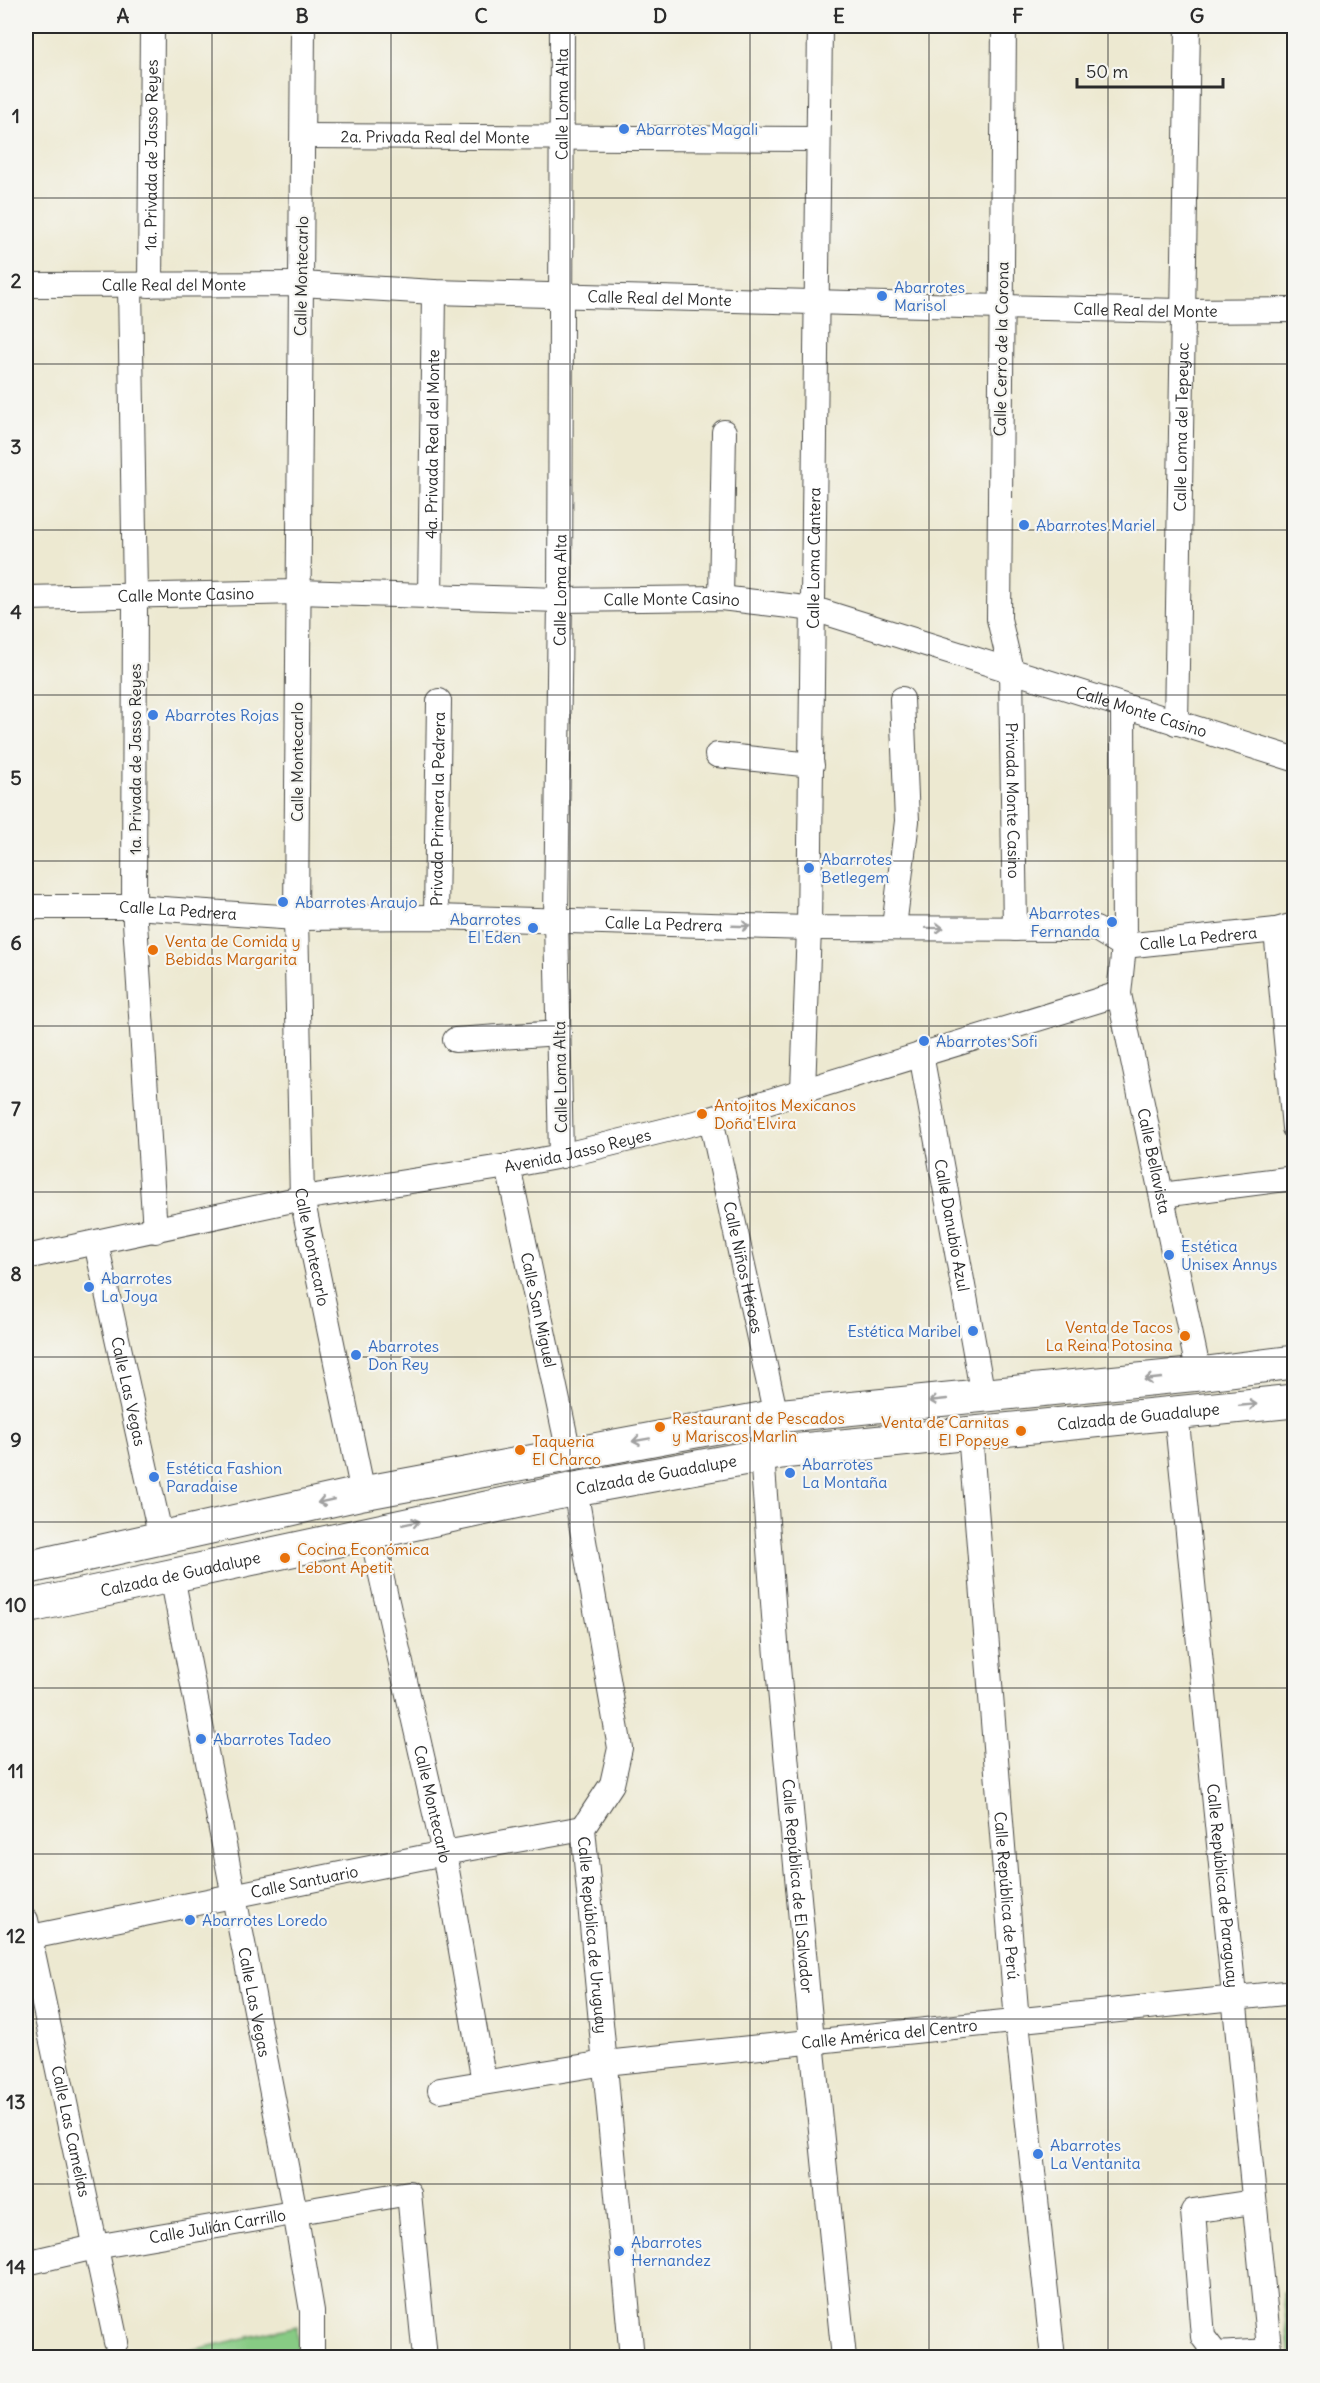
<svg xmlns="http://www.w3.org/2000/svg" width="1320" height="2383" viewBox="0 0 1320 2383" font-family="Delius,sans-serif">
  <rect width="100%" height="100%" fill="#f6f6f2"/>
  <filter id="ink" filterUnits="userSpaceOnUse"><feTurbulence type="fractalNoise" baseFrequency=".0167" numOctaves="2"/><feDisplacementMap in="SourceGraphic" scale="12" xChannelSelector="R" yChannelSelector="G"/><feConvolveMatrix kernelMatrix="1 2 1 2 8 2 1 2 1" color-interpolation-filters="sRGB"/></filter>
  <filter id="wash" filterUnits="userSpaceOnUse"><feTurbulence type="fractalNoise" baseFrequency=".008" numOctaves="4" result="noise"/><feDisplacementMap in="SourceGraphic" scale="24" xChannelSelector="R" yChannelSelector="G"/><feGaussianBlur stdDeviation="1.35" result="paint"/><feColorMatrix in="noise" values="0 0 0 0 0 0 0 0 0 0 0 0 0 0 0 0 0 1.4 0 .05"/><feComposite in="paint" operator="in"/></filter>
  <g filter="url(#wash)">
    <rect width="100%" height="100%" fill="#ede9d1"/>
    <path fill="#87cb84" stroke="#597b58" stroke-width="1.5" d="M 1294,2291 L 1294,2357 L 1290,2357 L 1283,2292 Z
      M 297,2326 L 298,2357 L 162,2357 Z"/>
  </g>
  <g filter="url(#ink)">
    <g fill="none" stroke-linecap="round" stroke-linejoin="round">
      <defs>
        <g id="minor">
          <path id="s1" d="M 303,26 L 296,918 L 302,1198 L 363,1493"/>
          <path id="s2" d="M 1004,26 L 999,619 L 1011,670 L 1015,929"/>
          <path id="s3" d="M 303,136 L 818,139"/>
          <path id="s4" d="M 26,285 L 301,284 L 434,292 L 1002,307 L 1182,311 L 1294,310"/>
          <path id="s5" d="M 150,285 L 152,26"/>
          <path d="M 130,286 L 135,595 L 134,907 L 155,1231"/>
          <path id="s6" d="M 430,597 L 434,292"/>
          <path id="s7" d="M 26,598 L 298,592 L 560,600 L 721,598 L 814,609 L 1294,759"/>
          <path d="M 721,598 L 724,432"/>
          <path id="s8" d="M 1123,706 L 1124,946 L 1119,994 L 1199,1374"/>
          <path id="s9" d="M 1176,723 L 1188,26"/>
          <path d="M 717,755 L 812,765"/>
          <path id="s10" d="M 26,907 L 134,907 L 296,918 L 436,917 L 809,928 L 1096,929 L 1124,946 L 1276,930 L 1294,925"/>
          <path id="s11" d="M 436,917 L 439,701"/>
          <path d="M 894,927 L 907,821 L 902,699"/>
          <path d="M 1276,930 L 1294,1128"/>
          <path d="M 455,1040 L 559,1033"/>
          <path id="s12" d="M 921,1054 L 983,1396"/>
          <path id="s13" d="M 803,1090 L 809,928 L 820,26"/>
          <path id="s14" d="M 711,1119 L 776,1416 L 762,1455 L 777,1656 L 812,2041 L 844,2358"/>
          <path id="s15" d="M 561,1156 L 556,920 L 560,600 L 562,26"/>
          <path id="s16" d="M 508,1166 L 569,1453"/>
          <path d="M 1162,1195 L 1294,1178"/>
          <path id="s17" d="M 96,1243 L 161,1538"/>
          <path id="s18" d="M 26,1257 L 302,1198 L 508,1166 L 561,1156 L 711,1119 L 1119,994"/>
          <path id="s19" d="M 1176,1412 L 1270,2358"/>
          <path id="s20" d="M 970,1433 L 1017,2022 L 1053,2358"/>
          <path id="s21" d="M 575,1489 L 620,1748 L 612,1784 L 583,1828 L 632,2358"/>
          <path id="s22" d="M 371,1531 L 444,1853 L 484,2082"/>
          <path id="s23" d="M 172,1576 L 295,2212 L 312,2311 L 312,2358"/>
          <path id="s24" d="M 26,1920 L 116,2342"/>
          <path id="s25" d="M 26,1938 L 444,1853 L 583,1828"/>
          <path id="s26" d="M 440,2090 L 605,2063 L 1294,1992"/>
          <path d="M 1253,2202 L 1193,2211 L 1203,2337 L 1216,2354 L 1270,2351"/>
          <path id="s27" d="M 26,2263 L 95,2247 L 409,2193 L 425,2358"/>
        </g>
        <g id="primary">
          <path d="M 26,1568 L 363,1493 L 776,1416 L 1199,1374 L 1294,1362"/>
          <path id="s28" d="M 26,1607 L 575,1489 L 781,1452 L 1294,1401"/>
        </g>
      </defs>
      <use href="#minor" stroke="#484844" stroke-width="26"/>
      <use href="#primary" stroke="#484844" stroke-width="35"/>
      <use href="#minor" stroke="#fff" stroke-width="24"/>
      <use href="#primary" stroke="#fff" stroke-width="33"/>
    </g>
    <defs><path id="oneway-shaft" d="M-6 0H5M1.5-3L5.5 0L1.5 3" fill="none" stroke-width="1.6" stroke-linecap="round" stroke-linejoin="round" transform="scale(1.5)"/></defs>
    <g stroke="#a0a0a0">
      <use href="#oneway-shaft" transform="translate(741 926) rotate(2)"/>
      <use href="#oneway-shaft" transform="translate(935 928) rotate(1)"/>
      <use href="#oneway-shaft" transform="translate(1153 1379) rotate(174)"/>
      <use href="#oneway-shaft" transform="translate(938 1400) rotate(174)"/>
      <use href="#oneway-shaft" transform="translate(1248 1405) rotate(-5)"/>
      <use href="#oneway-shaft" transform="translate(641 1440) rotate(170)"/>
      <use href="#oneway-shaft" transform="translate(326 1501) rotate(167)"/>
      <use href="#oneway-shaft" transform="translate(411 1523) rotate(-12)"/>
    </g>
  </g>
  <path fill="none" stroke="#2b2b2b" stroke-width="1.5" stroke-opacity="0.55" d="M 212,26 L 212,2358M 391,26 L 391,2358M 570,26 L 570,2358M 750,26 L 750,2358M 929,26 L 929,2358M 1108,26 L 1108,2358M 26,198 L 1294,198M 26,364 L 1294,364M 26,530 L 1294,530M 26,695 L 1294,695M 26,861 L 1294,861M 26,1026 L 1294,1026M 26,1192 L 1294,1192M 26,1357 L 1294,1357M 26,1522 L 1294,1522M 26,1688 L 1294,1688M 26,1854 L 1294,1854M 26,2019 L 1294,2019M 26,2184 L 1294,2184"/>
  <g fill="#3f7fe0" stroke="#f6f6f2" stroke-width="2">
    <circle cx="624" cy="129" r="6"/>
    <circle cx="882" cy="296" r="6"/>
    <circle cx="1024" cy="525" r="6"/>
    <circle cx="153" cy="715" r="6"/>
    <circle cx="809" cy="868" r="6"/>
    <circle cx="283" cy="902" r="6"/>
    <circle cx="1112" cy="922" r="6"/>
    <circle cx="533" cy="928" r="6"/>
    <circle cx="924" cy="1041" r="6"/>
    <circle cx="1169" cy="1255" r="6"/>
    <circle cx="89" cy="1287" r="6"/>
    <circle cx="973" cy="1331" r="6"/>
    <circle cx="356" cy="1355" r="6"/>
    <circle cx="790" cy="1473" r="6"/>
    <circle cx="154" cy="1477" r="6"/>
    <circle cx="201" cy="1739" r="6"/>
    <circle cx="190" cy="1920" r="6"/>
    <circle cx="1038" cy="2154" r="6"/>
    <circle cx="619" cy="2251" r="6"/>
  </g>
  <g fill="#e8710a" stroke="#f6f6f2" stroke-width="2">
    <circle cx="153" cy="950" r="6"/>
    <circle cx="702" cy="1114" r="6"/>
    <circle cx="1185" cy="1336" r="6"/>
    <circle cx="660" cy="1427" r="6"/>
    <circle cx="1021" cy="1431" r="6"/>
    <circle cx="520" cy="1450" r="6"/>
    <circle cx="285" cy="1558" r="6"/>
  </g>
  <g text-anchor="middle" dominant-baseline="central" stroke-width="4.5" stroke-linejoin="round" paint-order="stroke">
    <g font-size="16" fill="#2b2b2b" stroke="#f6f6f2">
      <text stroke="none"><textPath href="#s15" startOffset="1052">Calle Loma Alta</textPath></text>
      <text stroke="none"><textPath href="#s3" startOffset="132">2a. Privada Real del Monte</textPath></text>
      <text stroke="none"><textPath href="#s5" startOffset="130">1a. Privada de Jasso Reyes</textPath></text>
      <text transform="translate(301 276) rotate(-89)">Calle Montecarlo</text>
      <text stroke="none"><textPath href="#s4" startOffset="148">Calle Real del Monte</textPath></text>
      <text stroke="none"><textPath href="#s4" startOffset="634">Calle Real del Monte</textPath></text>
      <text stroke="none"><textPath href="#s4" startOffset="1120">Calle Real del Monte</textPath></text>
      <text transform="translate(1001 349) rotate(-89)">Calle Cerro de la Corona</text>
      <text stroke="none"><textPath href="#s9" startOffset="296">Calle Loma del Tepeyac</textPath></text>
      <text stroke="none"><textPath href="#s6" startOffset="153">4a. Privada Real del Monte</textPath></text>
      <text stroke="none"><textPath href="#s13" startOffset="532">Calle Loma Cantera</textPath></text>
      <text stroke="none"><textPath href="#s15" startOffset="566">Calle Loma Alta</textPath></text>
      <text stroke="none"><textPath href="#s7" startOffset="160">Calle Monte Casino</textPath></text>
      <text stroke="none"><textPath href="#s7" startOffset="646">Calle Monte Casino</textPath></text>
      <text stroke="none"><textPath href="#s7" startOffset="1132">Calle Monte Casino</textPath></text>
      <text transform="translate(135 759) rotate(-90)">1a. Privada de Jasso Reyes</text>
      <text transform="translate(297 762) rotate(-90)">Calle Montecarlo</text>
      <text stroke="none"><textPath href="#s2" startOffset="776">Privada Monte Casino</textPath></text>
      <text stroke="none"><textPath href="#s11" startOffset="108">Privada Primera la Pedrera</textPath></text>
      <text stroke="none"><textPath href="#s10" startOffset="152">Calle La Pedrera</textPath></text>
      <text stroke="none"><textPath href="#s10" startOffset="638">Calle La Pedrera</textPath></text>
      <text stroke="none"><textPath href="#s10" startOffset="1178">Calle La Pedrera</textPath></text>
      <text transform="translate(560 1077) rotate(-91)">Calle Loma Alta</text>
      <text stroke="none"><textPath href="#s18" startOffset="562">Avenida Jasso Reyes</textPath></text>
      <text stroke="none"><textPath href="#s8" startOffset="459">Calle Bellavista</textPath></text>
      <text stroke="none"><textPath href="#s12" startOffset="174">Calle Danubio Azul</textPath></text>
      <text stroke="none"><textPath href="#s1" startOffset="1222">Calle Montecarlo</textPath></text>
      <text stroke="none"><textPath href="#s14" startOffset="152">Calle Niños Héroes</textPath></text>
      <text stroke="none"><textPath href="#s16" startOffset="147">Calle San Miguel</textPath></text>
      <text stroke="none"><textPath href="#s17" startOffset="152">Calle Las Vegas</textPath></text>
      <text stroke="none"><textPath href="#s28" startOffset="1130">Calzada de Guadalupe</textPath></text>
      <text stroke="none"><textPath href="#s28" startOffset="644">Calzada de Guadalupe</textPath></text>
      <text stroke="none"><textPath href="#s28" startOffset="158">Calzada de Guadalupe</textPath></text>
      <text stroke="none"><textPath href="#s22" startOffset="280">Calle Montecarlo</textPath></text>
      <text stroke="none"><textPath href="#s25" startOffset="284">Calle Santuario</textPath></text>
      <text stroke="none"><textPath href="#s19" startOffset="476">Calle República de Paraguay</textPath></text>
      <text stroke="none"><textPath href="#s14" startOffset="778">Calle República de El Salvador</textPath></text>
      <text stroke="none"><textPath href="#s20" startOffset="464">Calle República de Perú</textPath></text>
      <text stroke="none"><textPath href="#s21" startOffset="460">Calle República de Uruguay</textPath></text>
      <text stroke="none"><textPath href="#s23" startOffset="434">Calle Las Vegas</textPath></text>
      <text stroke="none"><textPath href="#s26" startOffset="453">Calle América del Centro</textPath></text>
      <text stroke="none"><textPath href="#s24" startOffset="216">Calle Las Camelias</textPath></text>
      <text stroke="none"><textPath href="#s27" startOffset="195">Calle Julián Carrillo</textPath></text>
    </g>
    <g font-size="16" fill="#366cbe" stroke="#f6f6f2" text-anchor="start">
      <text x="636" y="129">Abarrotes Magali</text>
      <text x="894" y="287">Abarrotes<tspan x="894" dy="18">Marisol</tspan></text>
      <text x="1036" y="525">Abarrotes Mariel</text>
      <text x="165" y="715">Abarrotes Rojas</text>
      <text x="821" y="859">Abarrotes<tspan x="821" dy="18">Betlegem</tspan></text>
      <text x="295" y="902">Abarrotes Araujo</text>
      <text x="1100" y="913" text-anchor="end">Abarrotes<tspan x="1100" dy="18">Fernanda</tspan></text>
      <text x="521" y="919" text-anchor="end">Abarrotes<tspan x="521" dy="18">El Eden</tspan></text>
      <text x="936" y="1041">Abarrotes Sofi</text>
      <text x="1181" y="1246">Estética<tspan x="1181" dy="18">Unisex Annys</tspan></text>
      <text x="101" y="1278">Abarrotes<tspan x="101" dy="18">La Joya</tspan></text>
      <text x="961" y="1331" text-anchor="end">Estética Maribel</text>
      <text x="368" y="1346">Abarrotes<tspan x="368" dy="18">Don Rey</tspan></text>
      <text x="802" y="1464">Abarrotes<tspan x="802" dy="18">La Montaña</tspan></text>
      <text x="166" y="1468">Estética Fashion<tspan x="166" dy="18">Paradaise</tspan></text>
      <text x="213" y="1739">Abarrotes Tadeo</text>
      <text x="202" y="1920">Abarrotes Loredo</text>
      <text x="1050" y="2145">Abarrotes<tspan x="1050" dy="18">La Ventanita</tspan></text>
      <text x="631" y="2242">Abarrotes<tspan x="631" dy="18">Hernandez</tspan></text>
    </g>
    <g font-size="16" fill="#c56008" stroke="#f6f6f2" text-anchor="start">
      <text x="165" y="941">Venta de Comida y<tspan x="165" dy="18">Bebidas Margarita</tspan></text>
      <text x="714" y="1105">Antojitos Mexicanos<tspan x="714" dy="18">Doña Elvira</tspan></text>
      <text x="1173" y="1327" text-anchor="end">Venta de Tacos<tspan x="1173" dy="18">La Reina Potosina</tspan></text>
      <text x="672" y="1418">Restaurant de Pescados<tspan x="672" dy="18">y Mariscos Marlin</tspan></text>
      <text x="1009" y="1422" text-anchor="end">Venta de Carnitas<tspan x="1009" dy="18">El Popeye</tspan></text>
      <text x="532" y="1441">Taqueria<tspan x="532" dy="18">El Charco</tspan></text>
      <text x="297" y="1549">Cocina Económica<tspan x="297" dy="18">Lebont Apetit</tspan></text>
    </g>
  </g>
  <rect width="1320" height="2383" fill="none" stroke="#f6f6f2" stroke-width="66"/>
  <path d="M1077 78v9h146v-9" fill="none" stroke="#2b2b2b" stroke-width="3"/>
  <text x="1086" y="78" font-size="18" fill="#2b2b2b" stroke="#f6f6f2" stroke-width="4.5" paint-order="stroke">50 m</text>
  <rect x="33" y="33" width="1254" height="2317" fill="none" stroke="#2b2b2b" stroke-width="2"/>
  <g font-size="20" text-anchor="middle" font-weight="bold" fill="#2b2b2b">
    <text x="123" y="23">A</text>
    <text x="302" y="23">B</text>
    <text x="481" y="23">C</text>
    <text x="660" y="23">D</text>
    <text x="839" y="23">E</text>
    <text x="1018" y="23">F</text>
    <text x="1197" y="23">G</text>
    <text x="16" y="123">1</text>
    <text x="16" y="288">2</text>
    <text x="16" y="454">3</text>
    <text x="16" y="619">4</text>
    <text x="16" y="785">5</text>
    <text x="16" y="950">6</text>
    <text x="16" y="1116">7</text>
    <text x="16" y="1281">8</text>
    <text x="16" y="1447">9</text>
    <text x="16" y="1612">10</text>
    <text x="16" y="1778">11</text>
    <text x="16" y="1943">12</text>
    <text x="16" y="2109">13</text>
    <text x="16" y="2274">14</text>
  </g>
</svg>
